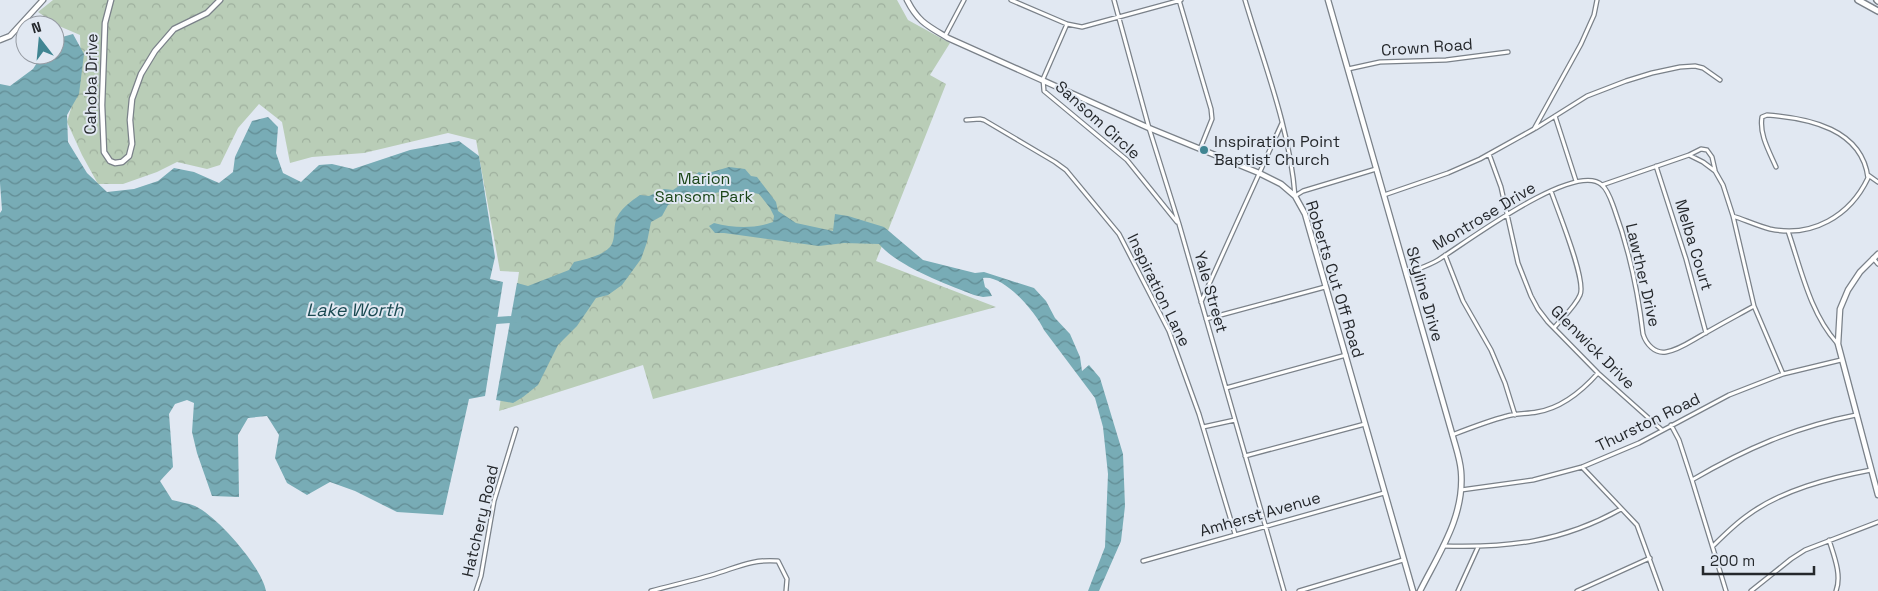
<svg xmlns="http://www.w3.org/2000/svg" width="1878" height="591" viewBox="0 0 1878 591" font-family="'Space Grotesk',sans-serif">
  <defs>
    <pattern id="park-crowns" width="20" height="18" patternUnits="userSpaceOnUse" patternTransform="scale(1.25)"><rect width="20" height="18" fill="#b9cdb7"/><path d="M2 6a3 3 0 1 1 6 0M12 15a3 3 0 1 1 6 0" fill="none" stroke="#9fb09e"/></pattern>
    <pattern id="water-waves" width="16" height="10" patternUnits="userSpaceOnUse" patternTransform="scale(1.25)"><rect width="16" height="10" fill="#78acb6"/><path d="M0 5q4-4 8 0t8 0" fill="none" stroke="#628c94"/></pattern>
  </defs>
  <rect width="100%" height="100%" fill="#e1e8f2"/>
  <path fill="url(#park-crowns)" d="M 53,0 L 897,0 L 908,20 L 950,43 L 930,75 L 946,84 L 876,261 L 996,307 L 653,399 L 643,365 L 499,411 L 519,272 L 500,271 L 476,140 L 448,133 L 364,153 L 312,157 L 290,163 L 282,122 L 259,104 L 238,128 L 220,165 L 207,169 L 177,162 L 157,172 L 123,184 L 98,184 L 82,155 L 67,122 L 81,75 L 80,35 L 59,26 L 38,12 Z"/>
  <path fill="url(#water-waves)" d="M 73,34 L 84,54 L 79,94 L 67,115 L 68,142 L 87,173 L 107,192 L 134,189 L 158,181 L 174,168 L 194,172 L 219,183 L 233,172 L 235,157 L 252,121 L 268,117 L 278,127 L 276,153 L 283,173 L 301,182 L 319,165 L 332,164 L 353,169 L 410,150 L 459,141 L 479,156 L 495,257 L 490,279 L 503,282 L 485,396 L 469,399 L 443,515 L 397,512 L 355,491 L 330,482 L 307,495 L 287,483 L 275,458 L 279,435 L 267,416 L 248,418 L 238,435 L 239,497 L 212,496 L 197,453 L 192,432 L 194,403 L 187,400 L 175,404 L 169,414 L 173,467 L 160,481 L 172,500 C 179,502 188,503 195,506 C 218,517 261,566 266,591 L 0,591 L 0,213 L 2,210 L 0,183 L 0,84 L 10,86 L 33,69 L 42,55 L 55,55 L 55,39 Z
    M 729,167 L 745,169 L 751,176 L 757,177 L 776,202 L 778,211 L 796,223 L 833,231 L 835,214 L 848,216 L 884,227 L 923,260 L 975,273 L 984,272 L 1034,288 L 1046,301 L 1055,318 L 1070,334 L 1080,357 L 1082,371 L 1089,365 L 1100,378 L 1123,454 L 1125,506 L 1121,541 L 1099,591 L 1088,591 L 1105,547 L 1108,474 L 1103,427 L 1095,398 L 1044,330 C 1036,313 1004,274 983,278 L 985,287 L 989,290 L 992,296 L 983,297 L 974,295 C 948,285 897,266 879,244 L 844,243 L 819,246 L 724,233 L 715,233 L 709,226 L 714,223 C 733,228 755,229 773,222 L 774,216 L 770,208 L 759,194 L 744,191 L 720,192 L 681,200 L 668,205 L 662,216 L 651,222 L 647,242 L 641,259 L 622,285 L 608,295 L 596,298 L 577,326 L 558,345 L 538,385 L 523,397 L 513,403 L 496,400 L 517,283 L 528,286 L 569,270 L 574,262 C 586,259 602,256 610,247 C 616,240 613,229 616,220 C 619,210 631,201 640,195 L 649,196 L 664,189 L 673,190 L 699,172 L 705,174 Z"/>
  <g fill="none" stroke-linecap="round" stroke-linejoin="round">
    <path stroke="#78acb6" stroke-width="7" d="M 489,321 L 518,319"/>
    <defs>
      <path id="minor" d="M 1011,0 L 1067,24 L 1082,27 L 1181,0
        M 1114,0 L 1149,128 L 1179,224 L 1284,591
        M 1179,0 L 1211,109 L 1212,119 L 1200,149
        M 1245,0 C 1264,64 1290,129 1295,196
        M 1067,24 L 1043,79 L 1044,91 L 1127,160 L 1177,222
        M 945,36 L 964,0
        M 1348,69 L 1380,62 L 1446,60 L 1508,52
        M 1555,116 L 1576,181
        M 966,120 L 980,119 L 984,120 L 1055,162 L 1066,170 L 1119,234 L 1169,331 L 1199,414 L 1235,534
        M 1536,128 L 1587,96 L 1626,81 L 1652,73 L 1680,67 L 1695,66 L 1703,68 L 1720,80
        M 1489,154 L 1501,187 L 1518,263 L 1531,296 L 1538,309 L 1548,322 L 1598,373 L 1662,430
        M 1689,155 L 1701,149 L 1707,150 L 1712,157 L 1715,170
        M 1656,166 L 1686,259 L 1706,333
        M 1868,175 L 1878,182
        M 1602,185 L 1689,155 L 1703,162 L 1715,171 L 1723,185 L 1733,216 L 1754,306 L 1783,374
        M 1551,191 C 1557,209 1587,281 1580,295 C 1575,307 1562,318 1554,328
        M 1384,195 L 1448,173 L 1480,159 L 1534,129 L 1581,44 L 1594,15 L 1597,0
        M 1295,196 L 1303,191 L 1376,169
        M 1733,216 C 1745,220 1758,226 1770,229 C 1812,238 1850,216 1868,178 C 1862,129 1809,118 1767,115 L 1762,117 C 1759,134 1769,151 1776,167
        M 1788,231 C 1801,269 1810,313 1837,343
        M 1445,255 L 1463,301 L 1491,350 L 1505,383 L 1515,415
        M 1873,258 L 1878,264
        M 1406,274 C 1417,269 1428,266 1438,260 C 1464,244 1575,160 1602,185 C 1608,190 1611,200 1614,208 C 1629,249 1638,291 1643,334 C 1646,344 1655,354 1666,352 C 1679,350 1691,341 1702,335 C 1719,325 1736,316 1754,306
        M 1201,302 L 1282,123
        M 1206,319 L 1325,287
        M 1226,388 L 1346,355
        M 1671,425 L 1679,440 L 1692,480 L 1726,591
        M 1203,427 L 1235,420
        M 1452,435 C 1470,428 1488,421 1507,416 C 1517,413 1527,414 1537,412 C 1562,408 1582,391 1598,373
        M 1245,456 L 1365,424
        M 1582,467 L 1637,525 L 1661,591
        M 1692,480 C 1745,449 1795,427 1856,415
        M 1461,490 L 1533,480 L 1582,467 L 1639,443 L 1729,395 L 1783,374 L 1841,360
        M 1829,540 C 1834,556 1842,575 1836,591
        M 1443,546 C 1509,548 1562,542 1621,509
        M 1713,546 C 1724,535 1735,524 1748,515 C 1782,490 1829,478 1871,470
        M 1143,561 L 1384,493
        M 476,591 L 481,576 L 494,501 L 516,429
        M 651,591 C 673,585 696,580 718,573 C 740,566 754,559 778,561 L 787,579 L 786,591
        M 1299,591 L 1403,560
        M 1458,591 L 1478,547
        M 1577,591 L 1650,558
        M 1751,591 L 1791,559 L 1805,550 L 1878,522"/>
      <path id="tertiary" d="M 111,0 L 105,23 L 102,105 L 104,152 L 110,161 L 115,163 L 122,162 L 129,156 L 132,144 L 130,120 L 132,99 L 141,74 L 155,51 L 174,29 L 207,13 L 220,0
        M 907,0 C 918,22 928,26 948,38 L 1149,128 L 1259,173 L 1281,184 L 1295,196 L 1305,214 L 1413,591
        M 1328,0 L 1453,437 C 1456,448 1460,459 1461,471 C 1465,516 1439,553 1420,591
        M 0,40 L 10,36 L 43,0
        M 1878,254 L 1860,272 L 1848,290 L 1840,309 L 1838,344 L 1878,495"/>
      <path id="primary" d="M 1858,0 L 1878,11
        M 1877,0 L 1878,1"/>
    </defs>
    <use href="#minor" stroke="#7a8189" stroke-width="5.5"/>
    <use href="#tertiary" stroke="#7a8189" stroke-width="7"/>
    <use href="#primary" stroke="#7a8189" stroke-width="8"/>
    <use href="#minor" stroke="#fff" stroke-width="3"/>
    <use href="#tertiary" stroke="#fff" stroke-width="4.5"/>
    <use href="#primary" stroke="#fff" stroke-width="5"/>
  </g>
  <circle fill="#408592" stroke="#e1e8f2" stroke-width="2" cx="1204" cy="150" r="5"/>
  <g text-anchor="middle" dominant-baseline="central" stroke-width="4" stroke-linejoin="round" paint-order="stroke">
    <g font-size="16" fill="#25282c" stroke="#e1e8f2">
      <text transform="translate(1427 47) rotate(-4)">Crown Road</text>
      <text transform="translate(91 84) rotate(-89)">Cahoba Drive</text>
      <text transform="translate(1098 120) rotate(42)">Sansom Circle</text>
      <text transform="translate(1484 216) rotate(-31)">Montrose Drive</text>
      <text transform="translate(1694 245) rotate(73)">Melba Court</text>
      <text transform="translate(1643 275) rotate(77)">Lawther Drive</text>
      <text transform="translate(1335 279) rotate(73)">Roberts Cut Off Road</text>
      <text transform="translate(1159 290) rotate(64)">Inspiration Lane</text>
      <text transform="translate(1211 292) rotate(74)">Yale Street</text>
      <text transform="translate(1425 294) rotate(74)">Skyline Drive</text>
      <text transform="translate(1593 347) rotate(45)">Glenwick Drive</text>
      <text transform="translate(1648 422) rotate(-26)">Thurston Road</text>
      <text transform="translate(1260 514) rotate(-16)">Amherst Avenue</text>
      <text transform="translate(480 521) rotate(-77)">Hatchery Road</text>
    </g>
    <g font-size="16" fill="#25282c" stroke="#e1e8f2" text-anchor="start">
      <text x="1214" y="141">Inspiration Point<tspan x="1214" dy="18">Baptist Church</tspan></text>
    </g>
    <g font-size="16" fill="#1c4619" stroke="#e1e8f2">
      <text x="704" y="178">Marion<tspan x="704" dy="18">Sansom Park</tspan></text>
    </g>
    <g font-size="18" font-style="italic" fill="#1b4a52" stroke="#e1e8f2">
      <text x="355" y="309">Lake Worth</text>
    </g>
  </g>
  <g transform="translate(40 40) rotate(344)"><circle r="24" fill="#e1e8f2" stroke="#969ba3"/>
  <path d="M0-4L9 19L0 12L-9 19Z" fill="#408592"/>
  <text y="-8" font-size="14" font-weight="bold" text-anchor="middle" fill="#25282c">N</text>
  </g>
  <path d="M1703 566v8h111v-8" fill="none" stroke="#25282c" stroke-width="2.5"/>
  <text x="1710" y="566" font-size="15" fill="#25282c" stroke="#e1e8f2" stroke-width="4" paint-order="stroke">200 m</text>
</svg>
